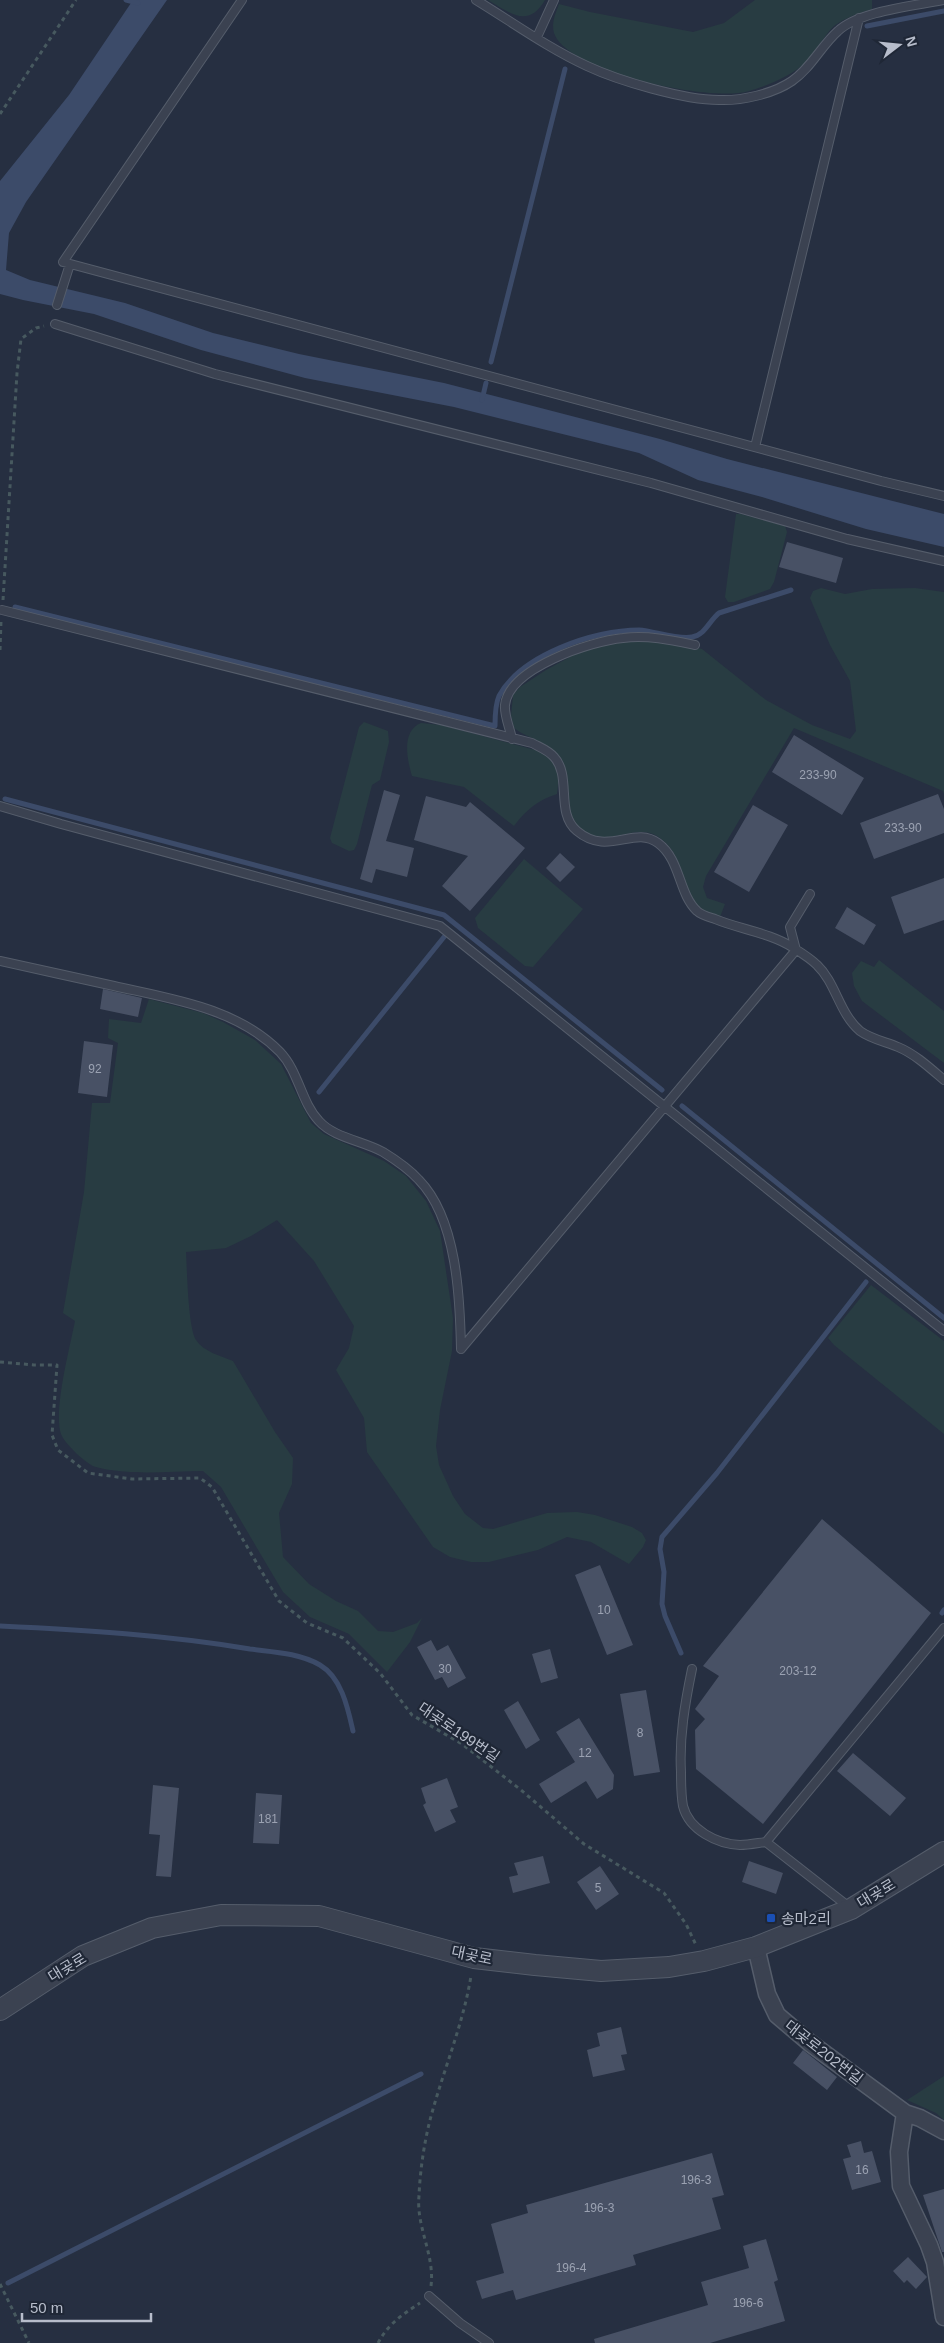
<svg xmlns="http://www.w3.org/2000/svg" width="944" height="2343" viewBox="0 0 944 2343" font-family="Arial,'Noto Sans KR',sans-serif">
  <rect width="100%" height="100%" fill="#262f41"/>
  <path fill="#283c42" d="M 488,0 L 545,0 C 528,29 510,13 488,0 Z
    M 755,0 L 872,0 L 872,9 C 860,13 844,18 834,26 C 823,36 817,52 806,62 C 791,76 769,85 749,91 C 712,103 567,72 554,33 C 551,22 556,13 559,4 L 590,12 L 693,32 L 724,23 Z
    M 736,514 L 741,514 L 785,526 L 787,532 L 774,582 L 770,589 L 734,602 L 728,602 L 725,597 Z
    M 821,588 L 845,594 L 872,589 L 915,588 L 944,592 L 944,794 L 943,791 L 794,728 L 706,876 L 703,887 L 707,898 L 725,904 L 720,917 C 714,914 704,912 699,907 C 680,887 685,853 657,836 C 632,822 604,852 577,827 C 564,816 570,795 566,780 C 564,775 551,751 547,747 C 538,739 524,736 514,728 L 511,716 L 513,695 L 520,687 L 546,670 L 581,651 L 621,638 L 657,638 L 702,649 L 766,700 L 812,725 L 850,739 L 856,731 L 850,681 L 830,645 L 810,598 L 813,591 Z
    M 364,722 L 388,731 L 389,742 L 380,780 L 372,785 L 357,844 L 354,850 L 349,851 L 332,843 L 330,838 L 359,727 Z
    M 421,723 L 441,725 L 539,751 C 558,762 560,772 557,794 C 538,800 526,810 514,826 L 464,787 L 412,776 C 407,759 401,731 421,723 Z
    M 524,859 L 583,909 L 533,967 L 525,966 L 478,928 L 475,918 Z
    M 879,960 L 944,1011 L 944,1063 L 862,1001 L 854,986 L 852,973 L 861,961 L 874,967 Z
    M 149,999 L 203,1013 L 223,1022 L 255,1040 L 281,1064 L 311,1123 L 324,1134 L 384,1161 L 406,1176 L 426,1201 L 440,1231 L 453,1318 L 452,1351 L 440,1410 L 436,1446 L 439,1465 L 453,1496 L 465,1514 L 483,1528 L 493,1529 L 547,1513 L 577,1512 L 595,1515 L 632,1527 L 642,1533 L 646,1540 L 643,1547 L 629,1564 L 591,1542 L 567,1537 L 538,1550 L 489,1562 L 471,1562 L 450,1557 L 433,1547 L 367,1452 L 364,1418 L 336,1370 L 349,1348 L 354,1326 L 314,1261 L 277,1220 L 251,1236 L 226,1248 L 186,1252 C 187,1269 188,1328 196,1340 C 204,1352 221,1356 233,1361 L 275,1432 L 293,1458 L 292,1484 L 279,1513 L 283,1557 L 309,1584 L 336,1601 L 358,1611 L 378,1631 L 393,1632 L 417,1623 L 422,1618 L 410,1642 L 387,1672 L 349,1634 L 310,1617 L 283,1592 L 221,1487 L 203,1471 C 169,1471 130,1476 96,1467 C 87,1465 64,1443 61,1434 C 53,1411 70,1347 75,1321 L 63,1313 L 84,1192 L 92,1103 L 110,1103 L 118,1043 L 108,1038 L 109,1019 L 141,1023 Z
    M 871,1285 L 944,1341 L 944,1434 L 834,1345 L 828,1338 Z
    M 944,2076 L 944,2120 L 936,2113 L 907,2100 Z"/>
  <path fill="#3c4b69" d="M 133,0 L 167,0 L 26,202 L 9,233 L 6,270 L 30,280 L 125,303 L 213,333 L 299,354 L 444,383 L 660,439 L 727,459 L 944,514 L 944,547 L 866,529 L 762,497 L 698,480 L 639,453 L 454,407 L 305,378 L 201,350 L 94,314 L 23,300 L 0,294 L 0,181 L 69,95 Z"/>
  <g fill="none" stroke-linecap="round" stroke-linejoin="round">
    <path stroke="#3c4b69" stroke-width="5" d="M 126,0 L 138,3
      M 867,26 L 944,11
      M 491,362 L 565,69
      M 482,400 L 486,383
      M 15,607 L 495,726 C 495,717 495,705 499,696 C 521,655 594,630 639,630 C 654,631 678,640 692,637 C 705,635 709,621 719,613 L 791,590
      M 5,799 L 444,915 L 662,1090
      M 319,1092 L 444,937
      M 682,1106 L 944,1318
      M 942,1613 L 944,1610
      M 0,1626 C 84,1630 167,1635 250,1649 C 273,1652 299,1653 320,1665 C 342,1678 348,1709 353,1731
      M 681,1653 L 665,1616 L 662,1604 L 664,1572 L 660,1549 L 662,1537 L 717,1473 L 866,1282
      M 8,2283 L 421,2074"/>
  </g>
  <path fill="#485165" d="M 787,542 L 843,558 L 836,583 L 779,567 Z
    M 794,735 L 864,778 L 842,815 L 772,772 Z
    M 384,790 L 400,795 L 386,841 L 414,848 L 407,877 L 376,869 L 372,883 L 360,879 Z
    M 938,794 L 944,809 L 944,833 L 874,859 L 860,823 Z
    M 426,796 L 466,807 L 470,802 L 525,848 L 470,911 L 442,886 L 468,856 L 414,840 Z
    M 753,805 L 788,825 L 749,892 L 714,872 Z
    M 560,853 L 575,867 L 560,882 L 546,868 Z
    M 944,878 L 944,920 L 904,934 L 891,897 Z
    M 847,907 L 876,925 L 864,945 L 835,928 Z
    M 103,989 L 142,998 L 138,1017 L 100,1009 Z
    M 84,1041 L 113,1045 L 107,1097 L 78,1093 Z
    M 822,1519 L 931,1613 L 763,1824 L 696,1769 L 695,1730 L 705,1719 L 695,1709 L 719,1676 L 703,1666 Z
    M 600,1565 L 633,1645 L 607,1655 L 575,1575 Z
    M 431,1640 L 437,1651 L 448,1645 L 466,1678 L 448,1688 L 442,1677 L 435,1680 L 417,1647 Z
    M 550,1649 L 558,1678 L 541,1683 L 532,1654 Z
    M 646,1690 L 660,1772 L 634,1776 L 620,1694 Z
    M 518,1701 L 540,1740 L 526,1749 L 504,1710 Z
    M 579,1718 L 614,1775 L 613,1789 L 597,1799 L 586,1781 L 551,1803 L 539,1784 L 575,1762 L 556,1732 Z
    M 853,1753 L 906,1798 L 890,1816 L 837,1771 Z
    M 447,1778 L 458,1807 L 450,1810 L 456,1822 L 435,1832 L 423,1805 L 426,1803 L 421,1788 Z
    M 153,1785 L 179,1788 L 171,1877 L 156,1876 L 160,1835 L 149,1834 Z
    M 256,1793 L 282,1795 L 279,1844 L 253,1843 Z
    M 543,1856 L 550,1883 L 513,1893 L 509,1877 L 518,1875 L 514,1863 Z
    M 749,1861 L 783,1873 L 776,1894 L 742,1882 Z
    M 600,1866 L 619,1894 L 596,1910 L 577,1882 Z
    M 621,2027 L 627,2054 L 621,2055 L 625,2070 L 593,2077 L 587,2050 L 600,2046 L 597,2033 Z
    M 803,2050 L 837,2077 L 827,2090 L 793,2063 Z
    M 861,2141 L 864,2153 L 872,2151 L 881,2182 L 852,2190 L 843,2159 L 851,2157 L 847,2145 Z
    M 712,2153 L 724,2195 L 712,2198 L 721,2229 L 633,2255 L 636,2265 L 516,2300 L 513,2290 L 482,2299 L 476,2281 L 504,2273 L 491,2224 L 528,2213 L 526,2205 Z
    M 944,2189 L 944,2252 L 942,2252 L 923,2195 Z
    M 766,2239 L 778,2280 L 774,2282 L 785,2321 L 710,2343 L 595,2343 L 594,2339 L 708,2305 L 701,2282 L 749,2268 L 743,2246 Z
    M 908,2257 L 927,2277 L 916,2289 L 907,2280 L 904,2283 L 893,2271 Z"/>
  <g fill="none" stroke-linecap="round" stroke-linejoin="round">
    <defs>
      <path id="service" d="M 242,0 L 63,262 L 881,481 L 944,496
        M 476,0 C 512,22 548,48 587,66 C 619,81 684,100 719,100 C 741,101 773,94 792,81 C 811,68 821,46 838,31 C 859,11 914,6 943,0
        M 537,37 L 554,0
        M 57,305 L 70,264
        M 55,324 L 215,374 L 651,483 L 847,539 L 944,561
        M 755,447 L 859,18
        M 2,610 L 532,743 C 539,747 548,750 554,757 C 572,776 555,813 577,831 C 608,857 634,825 658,843 C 681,860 678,893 697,911 C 701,915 709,917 715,919 C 739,929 770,933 792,947 C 800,952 810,958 817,965 C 836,983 839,1013 860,1031 C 871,1039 886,1042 898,1047 C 915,1054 930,1068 944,1080
        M 512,739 C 510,728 504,716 505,705 C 509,668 591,641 623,638 C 648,635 671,640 695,645
        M 0,806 L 61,824 L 440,926 L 944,1331
        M 0,961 C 38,969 76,978 114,986 C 172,999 237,1008 280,1052 C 299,1072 301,1102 319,1121 C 334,1138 364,1141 383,1152 C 396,1160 409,1169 419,1180 C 457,1219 460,1298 461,1349
        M 461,1349 L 796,950 L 790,927 L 810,894
        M 692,1669 C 685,1703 679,1737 681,1772 C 681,1783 681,1795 683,1806 C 689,1830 717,1844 740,1845 C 748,1845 758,1843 766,1842
        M 849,1907 L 766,1842 L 944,1628
        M 429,2296 L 460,2323 L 489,2343"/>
      <path id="minor" d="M 756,1947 L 767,1994 L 777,2015 L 810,2043 L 905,2113 L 899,2152 L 901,2186 L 929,2245 L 935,2262 L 944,2317
        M 905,2113 L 920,2118 L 944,2131"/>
      <path id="tertiary" d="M 0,2010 L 83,1956 L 152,1928 L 221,1915 L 319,1916 L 474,1958 L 535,1965 L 601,1971 L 669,1967 L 704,1961 L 756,1947 L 851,1909 L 944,1852"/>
    </defs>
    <use href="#service" stroke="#555d6b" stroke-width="10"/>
    <use href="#minor" stroke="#555d6b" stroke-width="19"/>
    <use href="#tertiary" stroke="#555d6b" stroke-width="22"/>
    <path stroke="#47595f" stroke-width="3" stroke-dasharray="4 4" stroke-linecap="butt" d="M 0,114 L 76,0
      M 3,600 L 17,373 L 21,339 L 36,328 L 44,326
      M 0,650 L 1,621
      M 0,1362 L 34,1365 L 57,1365 L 52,1435 L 58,1450 L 88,1473 L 132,1479 L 200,1478 L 212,1487 L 279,1601 L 307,1623 L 343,1638 L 380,1673 L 412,1715 L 462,1744 L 521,1790 L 584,1844 L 664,1893 L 686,1924 L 696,1945
      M 0,2284 L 29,2343
      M 431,2286 C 435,2255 416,2227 419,2196 C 420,2171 424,2144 430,2120 C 443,2071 463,2025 471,1976
      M 378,2343 C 388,2324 403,2314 420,2303"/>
    <use href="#service" stroke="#3b4251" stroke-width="8"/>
    <use href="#minor" stroke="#3b4251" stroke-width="16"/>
    <use href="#tertiary" stroke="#3b4251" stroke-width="20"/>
  </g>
  <rect fill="#1a4fb4" stroke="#1f2736" stroke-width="2" x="766" y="1913" width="10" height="10" rx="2.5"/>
  <g text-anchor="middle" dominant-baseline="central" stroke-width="4.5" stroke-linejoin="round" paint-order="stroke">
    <g font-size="12" fill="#9ba2b2">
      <text x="818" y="775">233-90</text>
      <text x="903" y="828">233-90</text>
      <text x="95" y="1069">92</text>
      <text x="604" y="1610">10</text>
      <text x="445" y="1669">30</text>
      <text x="798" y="1671">203-12</text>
      <text x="640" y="1733">8</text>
      <text x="585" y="1753">12</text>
      <text x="268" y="1819">181</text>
      <text x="598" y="1888">5</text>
      <text x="862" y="2170">16</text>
      <text x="696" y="2180">196-3</text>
      <text x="599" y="2208">196-3</text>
      <text x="571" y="2268">196-4</text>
      <text x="748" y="2303">196-6</text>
    </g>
    <g font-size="15" fill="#b7bdcb" stroke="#1f2736">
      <text transform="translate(459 1732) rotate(34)">대곶로199번길</text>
      <text transform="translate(876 1893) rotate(-31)">대곶로</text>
      <text transform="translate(472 1955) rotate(12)">대곶로</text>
      <text transform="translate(67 1967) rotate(-31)">대곶로</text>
      <text transform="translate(824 2052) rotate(38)">대곶로202번길</text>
    </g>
    <g font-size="15" fill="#b7bdcb" stroke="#1f2736" text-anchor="start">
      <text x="781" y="1918">송마2리</text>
    </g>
  </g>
  <g transform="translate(899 45) rotate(74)" stroke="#1f2736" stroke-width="4" paint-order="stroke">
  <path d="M0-4L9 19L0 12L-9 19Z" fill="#b7bdcb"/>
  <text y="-8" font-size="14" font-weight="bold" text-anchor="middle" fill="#b7bdcb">N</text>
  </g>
  <path d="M22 2313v8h129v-8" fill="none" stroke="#b7bdcb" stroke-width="2.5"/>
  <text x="30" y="2313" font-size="15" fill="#b7bdcb" stroke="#1f2736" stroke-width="4" paint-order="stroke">50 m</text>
</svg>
